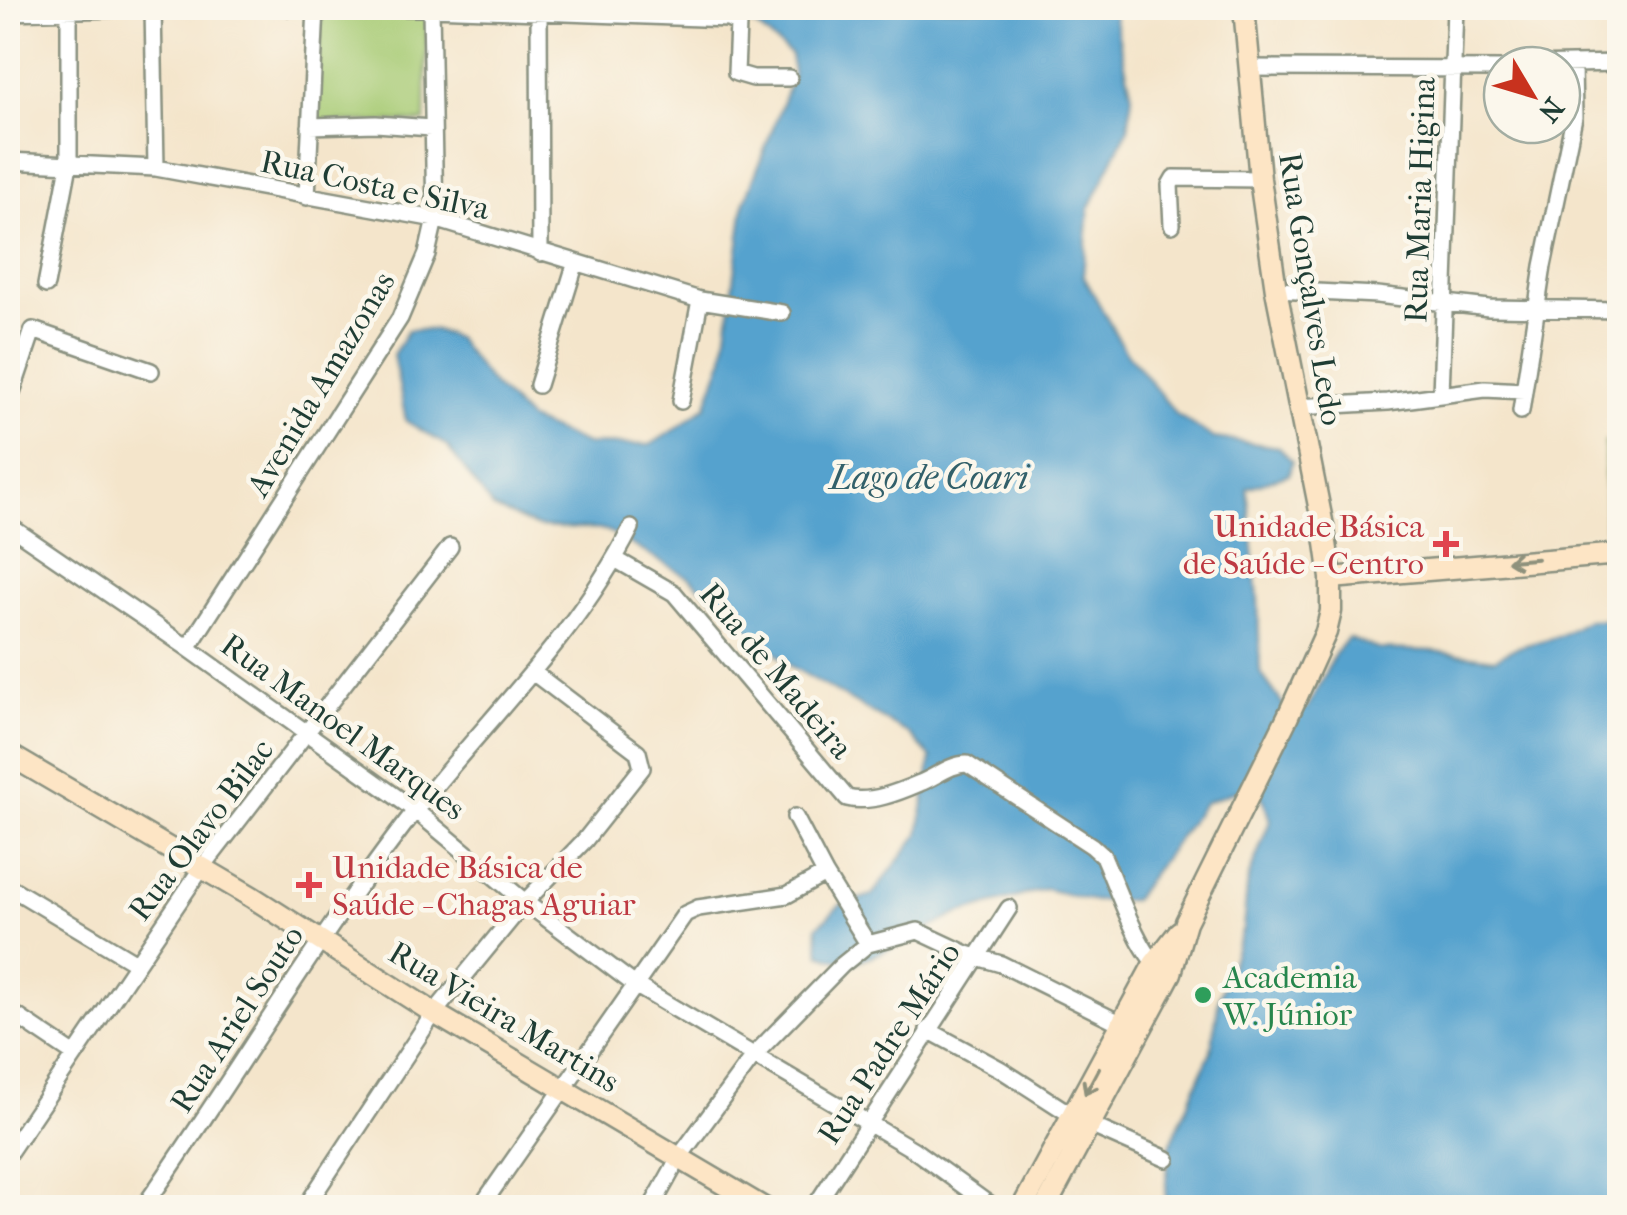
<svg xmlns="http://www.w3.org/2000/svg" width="1627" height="1215" viewBox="0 0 1627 1215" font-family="'IM FELL French Canon',serif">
  <rect width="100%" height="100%" fill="#fbf7ec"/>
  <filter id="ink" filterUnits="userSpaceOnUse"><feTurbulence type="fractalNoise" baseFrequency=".01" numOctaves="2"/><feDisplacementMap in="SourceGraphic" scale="20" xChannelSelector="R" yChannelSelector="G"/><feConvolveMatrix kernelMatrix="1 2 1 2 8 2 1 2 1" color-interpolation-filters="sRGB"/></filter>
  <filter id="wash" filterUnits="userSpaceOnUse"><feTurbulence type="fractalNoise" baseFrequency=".0048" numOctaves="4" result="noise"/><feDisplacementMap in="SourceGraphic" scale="40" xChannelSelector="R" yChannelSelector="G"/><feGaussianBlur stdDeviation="2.25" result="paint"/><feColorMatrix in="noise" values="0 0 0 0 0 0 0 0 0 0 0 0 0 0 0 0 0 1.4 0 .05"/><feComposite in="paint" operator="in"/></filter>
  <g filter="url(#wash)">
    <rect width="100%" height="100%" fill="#f4e5cb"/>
    <path fill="#a7cb74" stroke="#638454" stroke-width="2.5" d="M 321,14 L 427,16 L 425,122 L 314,122 Z
      M 1605,442 L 1619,442 L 1619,528 L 1605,528 Z"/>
    <path fill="#55a2ce" stroke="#3a7081" stroke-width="2.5" d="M 714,8 L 1112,8 L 1132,95 L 1128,129 L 1089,209 L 1083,275 L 1124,349 L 1177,415 L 1214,438 L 1279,447 L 1292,461 L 1289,474 L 1247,488 L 1258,599 L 1260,672 L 1285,707 L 1307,709 L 1335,654 L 1348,638 L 1378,649 L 1433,651 L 1495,659 L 1515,648 L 1559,636 L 1588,620 L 1619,619 L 1619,1207 L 1165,1207 L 1169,1148 L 1211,1051 L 1219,999 L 1243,929 L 1248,879 L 1270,821 L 1263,798 L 1238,790 L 1204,803 L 1133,900 L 1094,901 L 1045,889 L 958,914 L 890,949 L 850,964 L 820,954 L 817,927 L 840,905 L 872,895 L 919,834 L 931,758 L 909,734 L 791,666 L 690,578 L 606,530 L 538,527 L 493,508 L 447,446 L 406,421 L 393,355 L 408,330 L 435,330 L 456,338 L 488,380 L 529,420 L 586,444 L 650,445 L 676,429 L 706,406 L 724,357 L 744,204 L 793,75 L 791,55 L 756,26 Z"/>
  </g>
  <g filter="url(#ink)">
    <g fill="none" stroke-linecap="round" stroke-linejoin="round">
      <defs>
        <path id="minor" d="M 153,8 L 156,168
          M 290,8 L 431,8 L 728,19 L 738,24 L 736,73 L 753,78 L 789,78
          M 539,8 L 540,253
          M 8,12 L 151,8
          M 1525,65 L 1620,63
          M 1251,68 L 1502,69
          M 310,126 L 376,124 L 431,128
          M 8,161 L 156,168 L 435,219 L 700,300 L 782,313
          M 307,197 L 316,8
          M 1172,225 L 1170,185 L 1174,178 L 1260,179
          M 46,285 L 69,165 L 69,8
          M 1276,290 L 1377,295 L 1489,308 L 1620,310
          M 538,385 L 575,265
          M 1441,394 L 1455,8
          M 681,401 L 700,300
          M 8,404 L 33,330 L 151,371
          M 1297,407 L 1388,402 L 1485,389 L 1524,391
          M 1521,411 L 1543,266 L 1574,117 L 1573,65
          M 8,525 L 188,648 L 416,811 L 525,902 L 635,985 L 914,1150 L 994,1208
          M 615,559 L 674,593 L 847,798 C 870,804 899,792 920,783 C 936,777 950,764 967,764 L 1092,846 L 1103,856 C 1115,882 1139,955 1161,968
          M 188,648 L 400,318 L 427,254 L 435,219 L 431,8
          M 795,817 L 825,874
          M 8,886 L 136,963
          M 8,1010 L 75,1055
          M 928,1030 L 1000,1069 L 1073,1116
          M 1090,1125 L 1167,1159
          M 8,1154 L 201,869 L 450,547
          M 143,1208 C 235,1077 316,938 414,812 C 488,718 577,635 631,528
          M 305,1208 L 434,1013 L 525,902 L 585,840 L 642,768 L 638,752 L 534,673
          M 480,1208 L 685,914 L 698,908 L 787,895 L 825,874 L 868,944
          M 651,1208 L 680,1156 L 755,1054 L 842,965 L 868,944 L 918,931 L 967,954 L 1001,964 L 1122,1024
          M 814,1208 L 1009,908"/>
        <path id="secondary" d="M 1331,578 L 1620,554
          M 8,754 L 252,897 L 434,1013 L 764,1208
          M 1022,1208 L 1154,964 L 1179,932
          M 1045,1208 L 1171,973 L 1186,922 L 1288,716 L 1326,632 L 1331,611 L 1331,578 L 1325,536 L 1276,290 L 1260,179 L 1244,8"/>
      </defs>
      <use href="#minor" stroke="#8a9180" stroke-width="20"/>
      <use href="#secondary" stroke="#8a9180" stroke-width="25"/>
      <use href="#minor" stroke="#fff" stroke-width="15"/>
      <use href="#secondary" stroke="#fde5c5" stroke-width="20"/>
    </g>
    <defs><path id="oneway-shaft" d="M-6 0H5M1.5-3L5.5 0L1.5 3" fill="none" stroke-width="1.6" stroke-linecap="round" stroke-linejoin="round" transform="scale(2.5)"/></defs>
    <g stroke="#8e917c">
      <use href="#oneway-shaft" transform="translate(1522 560) rotate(175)"/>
      <use href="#oneway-shaft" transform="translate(1092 1081) rotate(118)"/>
    </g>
  </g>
  <g fill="#e0444e" stroke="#fbf7ec" stroke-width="4">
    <path d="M1441 529h10v10h10v10h-10v10h-10v-10h-10v-10h10z"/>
    <path d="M304 870h10v10h10v10h-10v10h-10v-10h-10v-10h10z"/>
  </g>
  <circle fill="#2e9e5b" stroke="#fbf7ec" stroke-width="4" cx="1203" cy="995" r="10"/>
  <g text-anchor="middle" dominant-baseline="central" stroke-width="9" stroke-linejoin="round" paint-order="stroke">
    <g font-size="32" fill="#1f3d34" stroke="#fbf7ec">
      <text transform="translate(375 185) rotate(12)">Rua Costa e Silva</text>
      <text transform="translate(1420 200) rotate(-88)">Rua Maria Higina</text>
      <text transform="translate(1311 289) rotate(81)">Rua Gonçalves Ledo</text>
      <text transform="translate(321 384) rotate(-59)">Avenida Amazonas</text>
      <text transform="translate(776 671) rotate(50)">Rua de Madeira</text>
      <text transform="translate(343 727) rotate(36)">Rua Manoel Marques</text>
      <text transform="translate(201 830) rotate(-53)">Rua Olavo Bilac</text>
      <text transform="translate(504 1017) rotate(31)">Rua Vieira Martins</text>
      <text transform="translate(237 1019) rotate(-57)">Rua Ariel Souto</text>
      <text transform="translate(889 1043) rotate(-57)">Rua Padre Mário</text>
    </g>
    <g font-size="32" fill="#be3a42" stroke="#fbf7ec" text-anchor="end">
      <text x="1424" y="526">Unidade Básica<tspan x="1424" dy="37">de Saúde - Centro</tspan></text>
      <text x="332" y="867" text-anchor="start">Unidade Básica de<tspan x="332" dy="37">Saúde - Chagas Aguiar</tspan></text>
    </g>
    <g font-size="32" fill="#27864d" stroke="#fbf7ec" text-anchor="start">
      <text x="1223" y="977">Academia<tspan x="1223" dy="37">W. Júnior</tspan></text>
    </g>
    <g font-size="35" font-style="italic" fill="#32606a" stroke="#fbf7ec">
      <text x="929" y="477">Lago de Coari</text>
    </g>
  </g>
  <rect width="1627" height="1215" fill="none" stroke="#fbf7ec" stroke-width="40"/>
  <g transform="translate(1532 95) rotate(128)"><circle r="48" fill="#fbf7ec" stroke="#a3ada2" stroke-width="2.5"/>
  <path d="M0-8L18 38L0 25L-18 38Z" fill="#c8321e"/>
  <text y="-15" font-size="28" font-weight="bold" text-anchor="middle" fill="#1f3d34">N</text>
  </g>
</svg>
